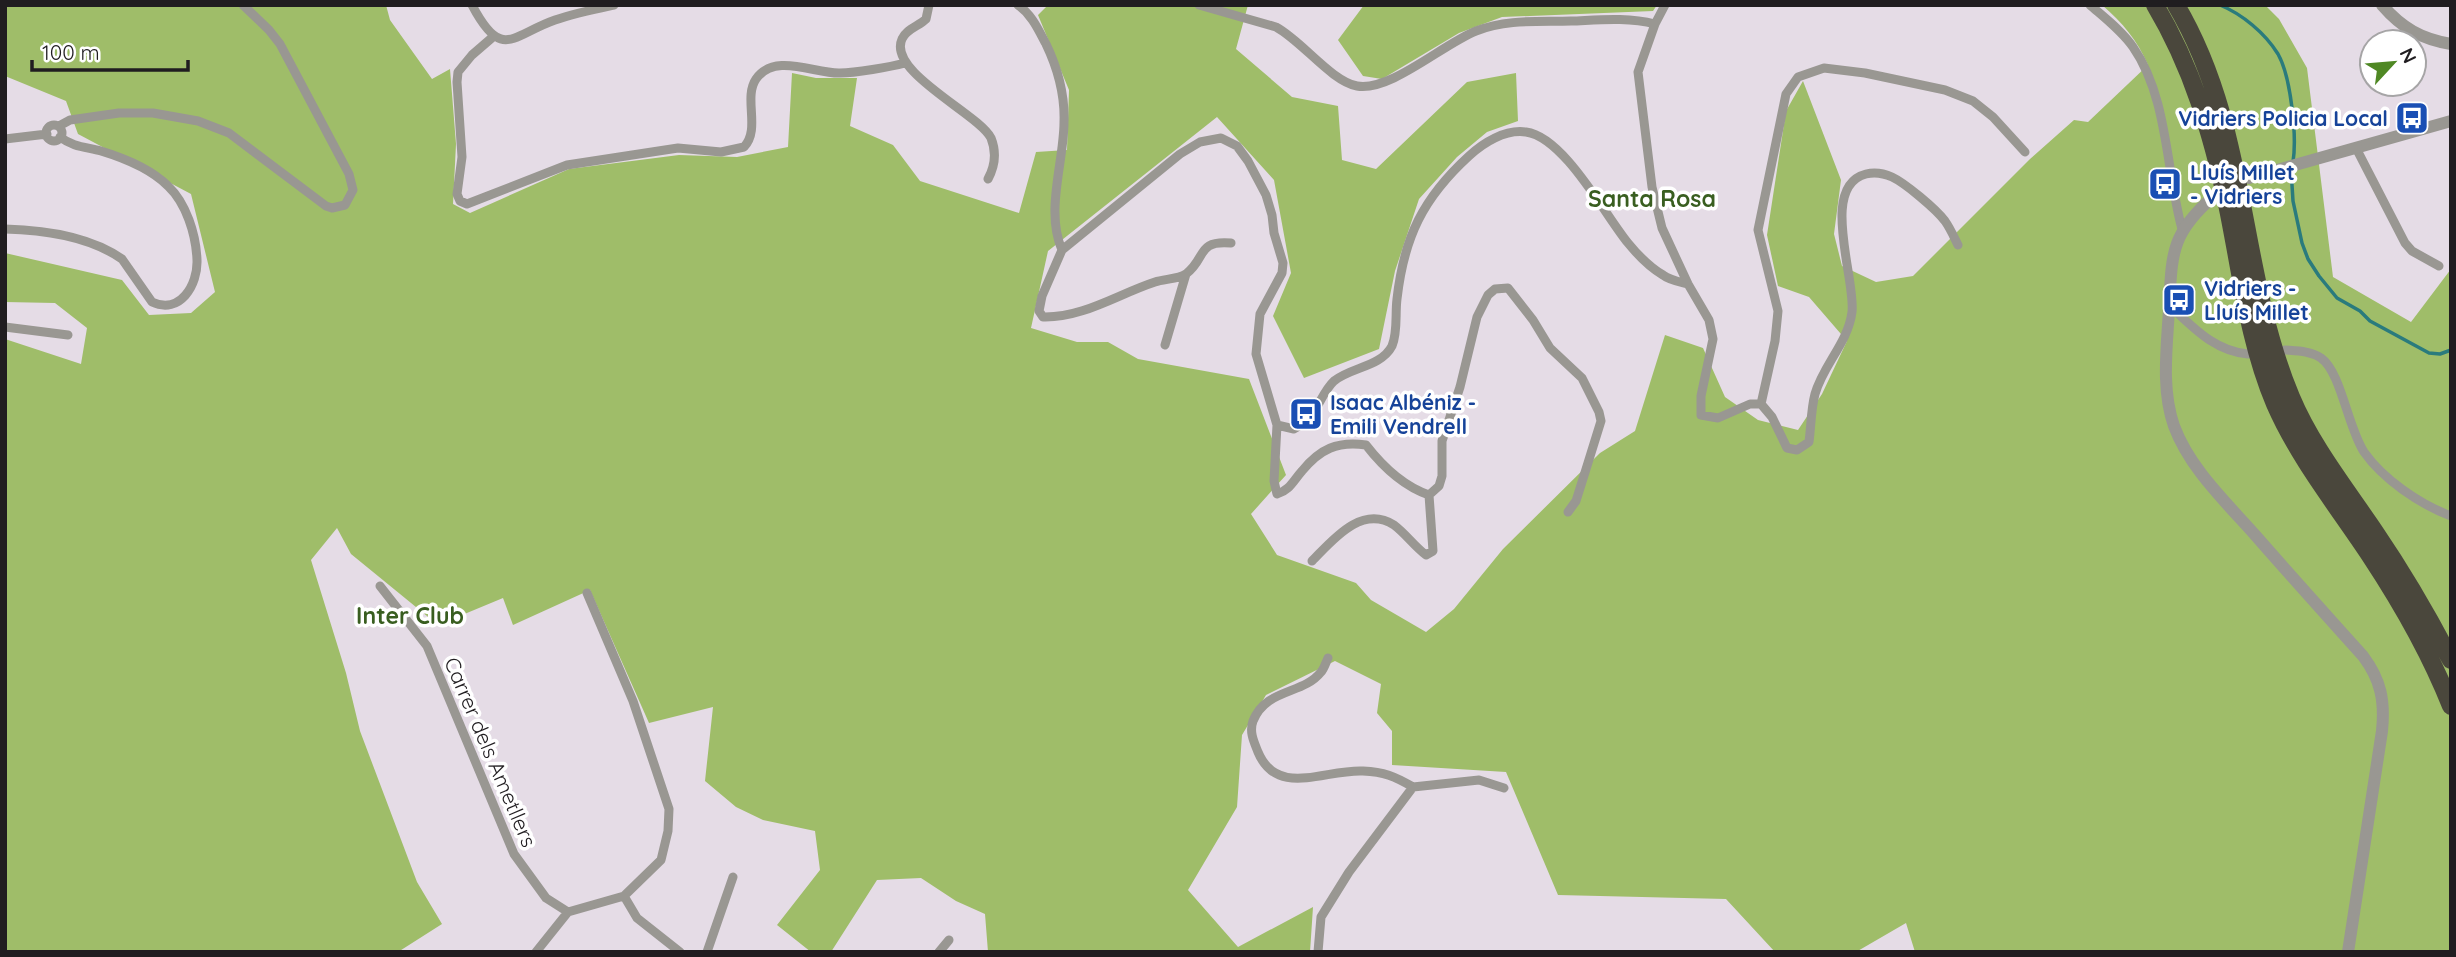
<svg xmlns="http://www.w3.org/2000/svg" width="2456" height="957" viewBox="0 0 2456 957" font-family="Quicksand,sans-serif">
  <rect width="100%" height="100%" fill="#e5dce6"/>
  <path fill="#9fbd69" d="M 5,5 L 386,5 L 390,20 L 432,79 L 450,69 L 456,144 L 453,204 L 470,213 L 569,169 L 679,155 L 737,157 L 788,147 L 792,73 L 816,78 L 857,78 L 850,126 L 893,145 L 920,181 L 1019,213 L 1036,152 L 1067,150 L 1069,90 L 1038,15 L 1048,5 L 1248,5 L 1236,49 L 1292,97 L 1338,106 L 1342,160 L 1376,169 L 1467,82 L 1516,73 L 1518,121 L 1487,132 L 1457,157 L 1419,199 L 1395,271 L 1379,349 L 1304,378 L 1273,316 L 1291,273 L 1274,180 L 1217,117 L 1048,251 L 1031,328 L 1077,342 L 1108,342 L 1138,359 L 1249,379 L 1286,475 L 1251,514 L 1277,555 L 1356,583 L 1371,600 L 1426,632 L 1454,609 L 1503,549 L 1600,453 L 1635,431 L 1665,335 L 1703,348 L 1725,397 L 1758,420 L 1798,430 L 1822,394 L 1847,341 L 1809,297 L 1778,286 L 1767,235 L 1786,111 L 1803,81 L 1841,180 L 1834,234 L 1842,266 L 1876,282 L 1913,276 L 2030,159 L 2074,120 L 2088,122 L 2148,65 C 2137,40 2123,23 2102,5 L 2265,5 L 2279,19 L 2307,68 L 2333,277 L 2411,322 L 2451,269 L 2451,952 L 1915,952 L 1906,923 L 1856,952 L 1775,952 L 1726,899 L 1558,895 L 1506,772 L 1392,765 L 1392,731 L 1377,713 L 1381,684 L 1335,661 L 1266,695 L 1242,735 L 1237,807 L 1188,890 L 1238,947 L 1313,907 L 1310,952 L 988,952 L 985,914 L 956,901 L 921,878 L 877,880 L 831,952 L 811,952 L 777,925 L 820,870 L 815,831 L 763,820 L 736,807 L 705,781 L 713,707 L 649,723 L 590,590 L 513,625 L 503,598 L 438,625 L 351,554 L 337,528 L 311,560 L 346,673 L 360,731 L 417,882 L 442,924 L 398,952 L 5,952 L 5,339 L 81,364 L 87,328 L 55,303 L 5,302 L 5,253 L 122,280 L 149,315 L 191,313 L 215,292 L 191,194 L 78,134 L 66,101 L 5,76 Z
    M 1364,5 L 1657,5 L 1653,11 L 1502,17 L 1459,33 L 1382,79 L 1363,76 L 1338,40 Z"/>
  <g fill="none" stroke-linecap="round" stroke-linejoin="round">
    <path stroke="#2a7b7d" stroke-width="3.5" d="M 2220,5 C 2242,14 2265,33 2278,54 C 2291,77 2297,136 2293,162
      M 2291,169 L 2293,201 L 2302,243 L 2308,259 L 2319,276 L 2337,298 L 2360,311 L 2370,321 L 2429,353 L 2440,354 L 2451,350"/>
    <path stroke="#999792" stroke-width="9" d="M 472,5 C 502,62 512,35 555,20 C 575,13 595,9 614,5
      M 929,5 L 926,19 C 919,26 906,29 902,39 C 887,72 979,114 991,138 C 997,153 995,166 988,179
      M 1018,5 C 1032,15 1038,29 1046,44 C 1058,69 1065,93 1064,122 C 1064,162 1045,211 1062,250
      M 1199,5 L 1276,27 C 1302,41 1331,81 1357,86 C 1390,92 1443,44 1476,31 C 1507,19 1538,22 1571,21 C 1599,20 1627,17 1655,24
      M 1665,5 L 1655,24 L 1638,72 L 1652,187 L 1662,228 L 1688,284 L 1709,320 L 1713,339 L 1701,396 L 1701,415 L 1718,418 L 1750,404 L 1761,404
      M 2090,5 C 2105,18 2122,31 2133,47 C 2168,97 2166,171 2182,229
      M 494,36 L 472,55 L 458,72 L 457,82 L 462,157 L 457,194 L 460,201 L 467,204 L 567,165 L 678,148 L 721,152 L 744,147 C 761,129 743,98 756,79 C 775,52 815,74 840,73 C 855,73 890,67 905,63
      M46 133a8 8 0 1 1 16 0a8 8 0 1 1-16 0Z
      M 59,126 L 70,120 L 119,113 L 153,113 L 198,121 L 229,133 L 326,206 L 332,208 L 345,205 L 353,190 L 349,174 L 280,44 L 269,30 L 243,5
      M 5,139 L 47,134
      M 2356,148 L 2405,243 L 2412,251 L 2439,266
      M 5,229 C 45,230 89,236 122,259 L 152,302 C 180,315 198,285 197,260 C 196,234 186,203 168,186 C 151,169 124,158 101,151 C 86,147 73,147 60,137
      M 1231,243 C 1196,240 1207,258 1186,274 C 1179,279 1164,279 1155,282 C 1118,294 1083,318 1043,317 L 1039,311 L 1042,296 L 1062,250 L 1180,154 L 1200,142 L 1221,138 L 1237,146 L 1248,161 L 1266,195 L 1272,215 L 1274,233 L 1283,263 L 1282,273 L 1260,314 L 1256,354 L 1277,425 L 1274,481 L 1277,494 C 1290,490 1293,481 1302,471 C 1320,449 1337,441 1366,445 C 1383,467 1403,486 1429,495 L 1439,486 L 1442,476 L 1442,441 L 1460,387 L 1477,317 L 1488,295 L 1495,289 L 1508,288 L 1533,320 L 1550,348 L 1582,378 L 1599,412 L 1601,421 L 1587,466 L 1576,501 L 1568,512
      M 2169,305 C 2193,327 2214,351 2248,354
      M 5,327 L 68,335
      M 1165,345 L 1186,274
      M 2285,350 C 2298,351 2310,351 2321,358 C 2341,372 2348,428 2364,452 C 2383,479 2419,504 2451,516
      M 1761,404 L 1775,341 L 1778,311 L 1758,230 L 1786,94 L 1798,77 L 1824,68 L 1865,73 L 1945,90 L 1973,101 L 1993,117 L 2025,152
      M 1761,404 L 1772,417 L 1787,448 L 1797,450 L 1809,442 C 1811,427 1811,409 1815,394 C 1823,365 1848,343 1852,312 C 1856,279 1819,186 1866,174 C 1874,172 1883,173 1892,177 C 1905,183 1936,209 1945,221 C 1950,228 1954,237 1958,245
      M 1277,425 L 1294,429 C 1298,426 1303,424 1307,420 C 1318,411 1322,392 1334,381 C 1351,367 1381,367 1392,346 C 1398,332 1395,314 1397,299 C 1404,237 1423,198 1469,156 C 1483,143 1505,129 1526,132 C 1564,137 1605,215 1628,243 C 1637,254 1651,268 1663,275 C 1669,280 1680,282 1688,284
      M 1312,561 C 1332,541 1361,504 1394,525 C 1406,534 1414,546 1426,555 L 1433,551 L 1429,495
      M 380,586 L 427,646 L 514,854 L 546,898 L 568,912 L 624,896 L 661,860 L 668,831 L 669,809 L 633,701 L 587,593
      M 1328,658 C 1326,662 1324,669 1321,672 C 1303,695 1266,688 1253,721 C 1249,732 1254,742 1258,752 C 1277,798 1325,769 1363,771 C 1384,772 1394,776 1413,787
      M 624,896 L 637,918 L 680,952
      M 536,952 L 568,912
      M 707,952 L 733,877
      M 939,952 L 949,940
      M 1318,952 L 1321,917 L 1349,872 L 1413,787 L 1479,780 L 1504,788"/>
    <path stroke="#999792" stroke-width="12" d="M 2382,5 C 2402,28 2421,39 2451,44
      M 2249,178 L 2451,121
      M 2214,196 C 2170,234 2172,254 2169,309 C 2167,347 2161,389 2174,426 C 2190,469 2226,502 2256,536 C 2291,576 2327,616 2363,656 C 2381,680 2385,701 2382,731 L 2348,952"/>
    <path stroke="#4a473c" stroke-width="18" d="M 2155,5 C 2192,67 2212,134 2227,204 C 2241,271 2248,340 2275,404 C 2299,459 2338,507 2371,557 C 2402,604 2430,653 2451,706
      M 2176,5 C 2249,128 2238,270 2291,397 C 2311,445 2346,489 2375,532 C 2403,573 2428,616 2451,660"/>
  </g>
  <defs>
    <symbol id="bus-square" viewBox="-11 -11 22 22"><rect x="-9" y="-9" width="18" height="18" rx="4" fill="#1a4fb4" stroke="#fff"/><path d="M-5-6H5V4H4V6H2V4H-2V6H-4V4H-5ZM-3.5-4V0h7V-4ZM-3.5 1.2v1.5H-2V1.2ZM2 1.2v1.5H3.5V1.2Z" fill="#fff"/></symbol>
  </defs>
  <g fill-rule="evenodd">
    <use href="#bus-square" x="2393" y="99" width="38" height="38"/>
    <use href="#bus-square" x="2146" y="165" width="38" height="38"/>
    <use href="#bus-square" x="2160" y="281" width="38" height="38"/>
    <use href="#bus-square" x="1287" y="395" width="38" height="38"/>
  </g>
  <g text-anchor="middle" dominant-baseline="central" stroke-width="7" stroke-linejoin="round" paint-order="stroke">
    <g font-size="21" font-weight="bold" fill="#164399" stroke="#fff" text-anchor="start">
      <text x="2388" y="118" text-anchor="end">Vidriers Policia Local</text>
      <text x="2190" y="172">Lluís Millet<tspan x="2190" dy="24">- Vidriers</tspan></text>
      <text x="2204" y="288">Vidriers -<tspan x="2204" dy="24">Lluís Millet</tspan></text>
      <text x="1330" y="402">Isaac Albéniz -<tspan x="1330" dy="24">Emili Vendrell</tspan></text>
    </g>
    <g font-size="21" fill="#201d20" stroke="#fff">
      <text transform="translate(491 752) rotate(67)">Carrer dels Ametllers</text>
    </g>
    <g font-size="23" font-weight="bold" fill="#395e20" stroke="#fff">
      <text x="1652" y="198">Santa Rosa</text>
      <text x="410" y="615">Inter Club</text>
    </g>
  </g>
  <rect width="2456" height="957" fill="none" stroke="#201d20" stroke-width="14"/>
  <g transform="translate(2393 63) rotate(64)"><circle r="33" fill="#ffffff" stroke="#a6a5a6" stroke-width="2"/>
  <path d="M0-5L12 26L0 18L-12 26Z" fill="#4f8824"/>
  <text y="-10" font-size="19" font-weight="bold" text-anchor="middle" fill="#201d20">N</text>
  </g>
  <path d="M32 60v10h156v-10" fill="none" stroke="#201d20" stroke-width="3.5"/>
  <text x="42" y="60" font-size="21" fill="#201d20" stroke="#ffffff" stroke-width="5" paint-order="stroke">100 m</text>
</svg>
